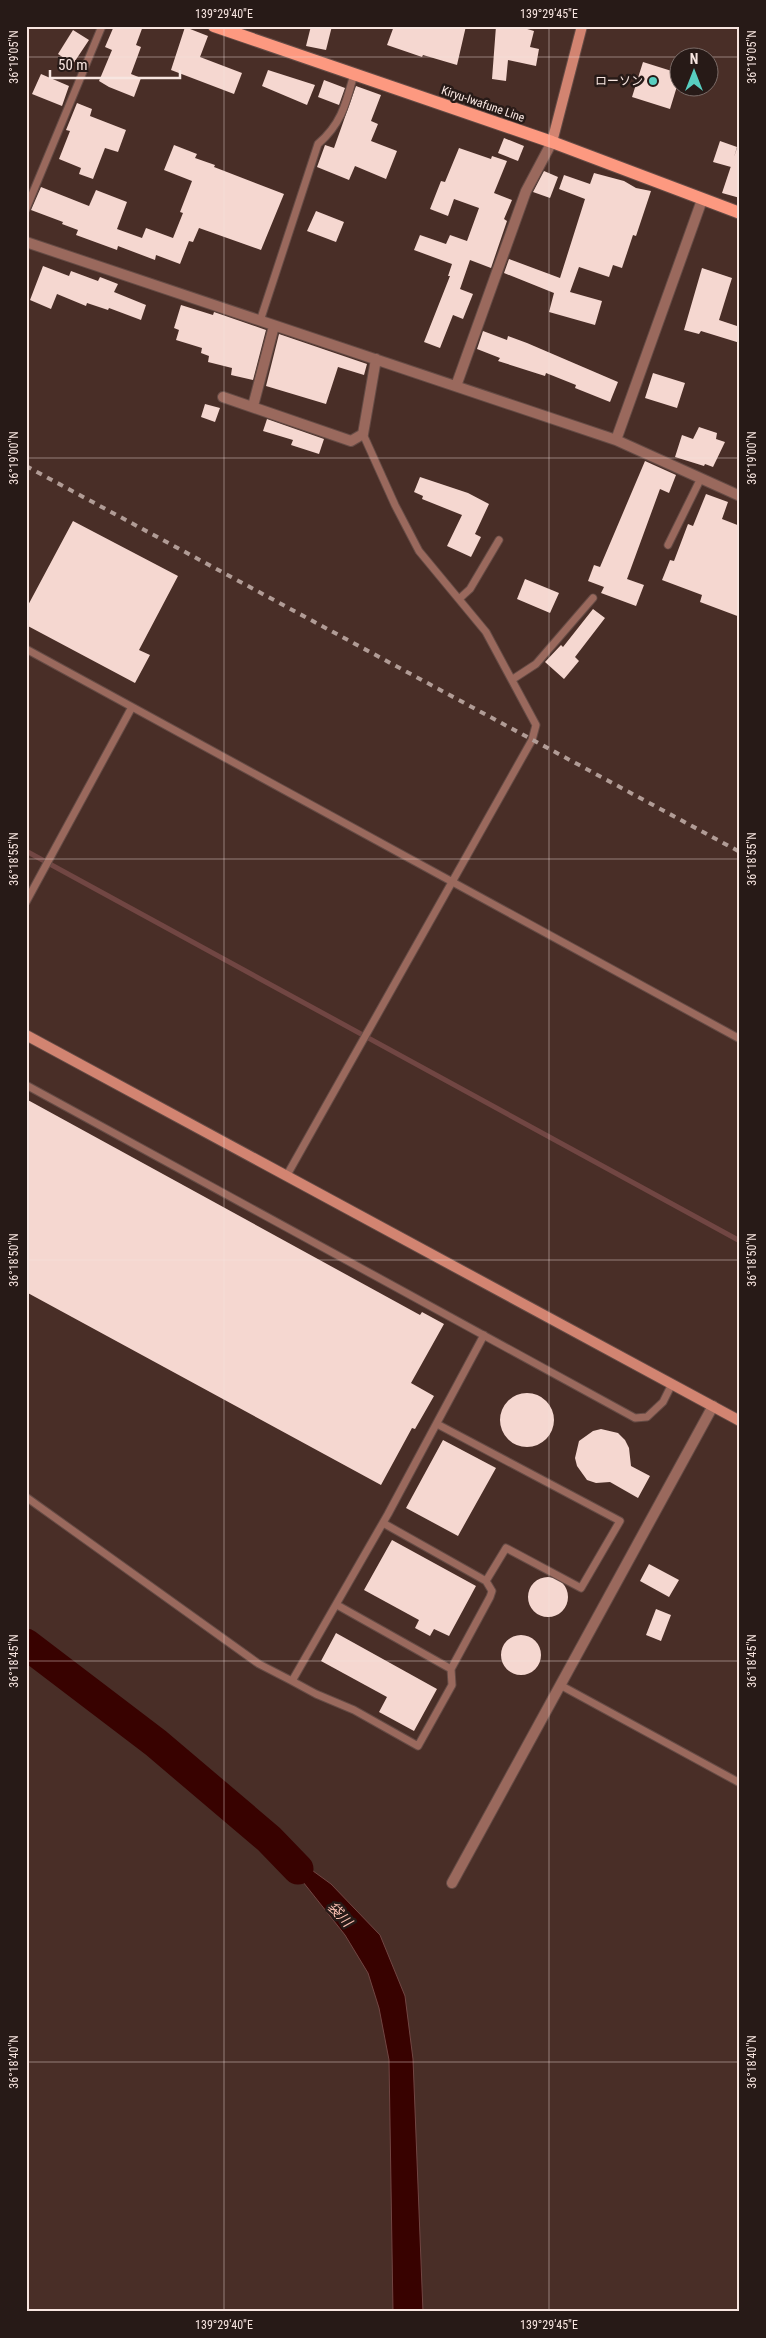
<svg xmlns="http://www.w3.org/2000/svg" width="766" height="2338" viewBox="0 0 766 2338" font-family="'Roboto Condensed','Noto Sans JP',sans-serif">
  <rect width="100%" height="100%" fill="#492e27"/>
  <path fill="#380200" stroke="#714643" d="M 269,1839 L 331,1884 L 380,1935 L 405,1996 L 413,2059 L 423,2312 L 393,2312 L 389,2060 L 379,2008 L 368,1973 L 345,1935 Z"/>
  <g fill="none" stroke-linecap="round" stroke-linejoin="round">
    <path stroke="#714643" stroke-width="5" d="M 26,851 L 740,1241"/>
    <path stroke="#380200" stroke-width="31" d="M 26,1644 L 156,1743 L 269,1839 L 298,1869"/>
  </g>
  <path fill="#f5d7d0" d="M 114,26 L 143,26 L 136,45 L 141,47 L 131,74 L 141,78 L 134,97 L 109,87 L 99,81 L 112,50 L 105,47 Z
    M 311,26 L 332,26 L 326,50 L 306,46 Z
    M 394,26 L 466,26 L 457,65 L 423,55 L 422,57 L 387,45 Z
    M 496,26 L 517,26 L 534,31 L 530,47 L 539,49 L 536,66 L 508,60 L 506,81 L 492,79 Z
    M 185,27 L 208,36 L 200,57 L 242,73 L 234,94 L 171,70 Z
    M 73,30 L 89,40 L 73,64 L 58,54 Z
    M 643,62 L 678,73 L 678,83 L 670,109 L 632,97 Z
    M 268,70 L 315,85 L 307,105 L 262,86 Z
    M 41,74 L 69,86 L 62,106 L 32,94 Z
    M 324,80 L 345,88 L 339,105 L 318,97 Z
    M 356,86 L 381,95 L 371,121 L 378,124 L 371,141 L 397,151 L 386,179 L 355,166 L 349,180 L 317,167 L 325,145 L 334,148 Z
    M 77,103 L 92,109 L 90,116 L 126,130 L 118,152 L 105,148 L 93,179 L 79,174 L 81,168 L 59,159 L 70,131 L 66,130 Z
    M 504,138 L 524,146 L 518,161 L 498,153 Z
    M 720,141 L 737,147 L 731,167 L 713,162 Z
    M 174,145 L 197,154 L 195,158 L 215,165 L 214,167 L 284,194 L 261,250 L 199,228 L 193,242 L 189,241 L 180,264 L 156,255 L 155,260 L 118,246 L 117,250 L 76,235 L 78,230 L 62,224 L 63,222 L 31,210 L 41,187 L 89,206 L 96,190 L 127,202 L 117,229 L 142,238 L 146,228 L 173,238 L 183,213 L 180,212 L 192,181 L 164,170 Z
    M 459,148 L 491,159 L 492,156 L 507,161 L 494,193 L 512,200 L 504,219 L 507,221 L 491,268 L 470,260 L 460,289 L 473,294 L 463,319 L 453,315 L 440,348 L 424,342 L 450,276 L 448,276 L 452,264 L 414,250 L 420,235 L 446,244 L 450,235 L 467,241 L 479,208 L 454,199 L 448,216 L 430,209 L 441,181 L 445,182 Z
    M 737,148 L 740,148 L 740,198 L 722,193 Z
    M 544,171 L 558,177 L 550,198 L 533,192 Z
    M 594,173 L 624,181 L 636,188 L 651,191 L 636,236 L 633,235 L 622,268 L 613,265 L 609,277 L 579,267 L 570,292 L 602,301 L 595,325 L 549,312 L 554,293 L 504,273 L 509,259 L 560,278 L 585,199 L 559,189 L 564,175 L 590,184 Z
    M 316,211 L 344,222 L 336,242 L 307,231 Z
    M 43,266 L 69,276 L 71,271 L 98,281 L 100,277 L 118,284 L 114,292 L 146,305 L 141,320 L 109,308 L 108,310 L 87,303 L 86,306 L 57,294 L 51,309 L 30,300 Z
    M 702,268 L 732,278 L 719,320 L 740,327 L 740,343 L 701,331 L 699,334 L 684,330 Z
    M 181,305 L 213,315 L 214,312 L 266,330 L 253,380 L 231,375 L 232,368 L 208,362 L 209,356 L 201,353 L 202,348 L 176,340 L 179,330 L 174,328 Z
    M 483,331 L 507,340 L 508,336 L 527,343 L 618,382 L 610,402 L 575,388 L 576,385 L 546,373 L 545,376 L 498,361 L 500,358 L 477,349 Z
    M 279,334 L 367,364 L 364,375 L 338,367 L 326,404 L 266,386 Z
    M 653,373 L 685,383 L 677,408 L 645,398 Z
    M 205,404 L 220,408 L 215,422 L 201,417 Z
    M 267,419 L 324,439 L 319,454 L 291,445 L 293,440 L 263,431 Z
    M 699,427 L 717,433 L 716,439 L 725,442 L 713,467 L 705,464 L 704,466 L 675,457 L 682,435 L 693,439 Z
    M 645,461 L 676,475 L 669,493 L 660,489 L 627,579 L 644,585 L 636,606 L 601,593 L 604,587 L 588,581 L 594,565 L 600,567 Z
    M 420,477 L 468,493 L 489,504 L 475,534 L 481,537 L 471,557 L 447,546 L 462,515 L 422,499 L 423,496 L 414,492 Z
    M 706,494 L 728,502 L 722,519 L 740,526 L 740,617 L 700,602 L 702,595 L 662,580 L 670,560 L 674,561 L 688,524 L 693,526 Z
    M 73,521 L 178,576 L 139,650 L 150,655 L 135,683 L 26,625 L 26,609 Z
    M 525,579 L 559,593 L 550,613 L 517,599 Z
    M 593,609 L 605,618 L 575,657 L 579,661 L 564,679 L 545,662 L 561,645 L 563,647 Z
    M 26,1099 L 420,1315 L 422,1312 L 444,1324 L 411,1383 L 434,1396 L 415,1429 L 412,1428 L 381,1485 L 26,1292 Z
    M500 1420a27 27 0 1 1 54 0a27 27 0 1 1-54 0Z
    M 601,1429 L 618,1433 L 625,1440 L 629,1448 L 631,1466 L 650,1476 L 638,1498 L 610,1482 L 596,1483 L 587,1480 L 577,1466 L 575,1458 L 579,1441 L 593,1431 Z
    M 443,1440 L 496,1468 L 458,1536 L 406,1508 Z
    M 392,1540 L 476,1586 L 449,1636 L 434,1629 L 430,1636 L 415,1628 L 419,1620 L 364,1590 Z
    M 649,1564 L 679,1580 L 669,1597 L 640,1581 Z
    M528 1597a20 20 0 1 1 40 0a20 20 0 1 1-40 0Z
    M 656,1609 L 671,1615 L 661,1641 L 646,1635 Z
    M 336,1633 L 437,1689 L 414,1731 L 379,1712 L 387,1697 L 321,1661 Z
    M501 1655a20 20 0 1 1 40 0a20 20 0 1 1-40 0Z"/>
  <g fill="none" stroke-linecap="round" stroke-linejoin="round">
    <defs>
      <path id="lane" d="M 26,209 L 102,26
        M 260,321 L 318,144 C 342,123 346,103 354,74
        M 668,545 L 701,478
        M 459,599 L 470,589 L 499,540
        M 26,649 L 740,1039
        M 513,679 L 536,664 L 593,598
        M 26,902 L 132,707
        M 26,1085 L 635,1418 L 647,1417 L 663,1402 L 672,1384
        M 287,1175 L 532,740 L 536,725 L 486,632 L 419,551 L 395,505 L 363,434
        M 26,1497 L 259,1664 L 292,1681
        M 383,1523 L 486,1581
        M 337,1605 L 451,1669 L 490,1597 L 492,1591 L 486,1581 L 506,1548 L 581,1588 L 620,1521 L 437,1424
        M 451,1669 L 452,1685 L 418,1746 L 354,1710 L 316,1694 L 292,1681 L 388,1514 L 484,1335
        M 560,1685 L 740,1783"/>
      <path id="street" d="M 26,242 L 616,440 L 740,496
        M 456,386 L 526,191 L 552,142
        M 223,397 L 351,441 L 363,434 L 376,359
        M 253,406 L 274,326
        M 616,440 L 702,200
        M 452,1883 L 713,1406"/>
      <path id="secondary" d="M 552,142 L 582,26
        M 26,1035 L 740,1421"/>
      <path id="primary" d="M 214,26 L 552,142 L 740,213"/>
    </defs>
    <use href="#lane" stroke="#654b45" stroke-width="9"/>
    <use href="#street" stroke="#654b45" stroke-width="12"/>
    <use href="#secondary" stroke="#654b45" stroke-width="12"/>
    <use href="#primary" stroke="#654b45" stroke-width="14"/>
    <use href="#lane" stroke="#9a695d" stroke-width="7"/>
    <use href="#street" stroke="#9a695d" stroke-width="10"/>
    <use href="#secondary" stroke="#d28471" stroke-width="10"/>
    <use href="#primary" stroke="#fd9980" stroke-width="12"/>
    <path stroke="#b19c96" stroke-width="4" stroke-dasharray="6 6" stroke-linecap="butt" d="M 26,466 L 740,852"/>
  </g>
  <path fill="none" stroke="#f7e5e0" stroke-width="1" stroke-opacity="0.45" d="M 224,26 L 224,2312M 549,26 L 549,2312M 26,57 L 740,57M 26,458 L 740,458M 26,859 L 740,859M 26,1260 L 740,1260M 26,1661 L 740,1661M 26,2062 L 740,2062"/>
  <circle fill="#58cec0" stroke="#271a17" stroke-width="2" cx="653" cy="81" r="5"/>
  <g text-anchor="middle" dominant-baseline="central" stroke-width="5" stroke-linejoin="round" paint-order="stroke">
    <g font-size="12" fill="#f7e5e0" stroke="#271a17" text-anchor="end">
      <text x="643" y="81">ローソン</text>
    </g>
    <g font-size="12" fill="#f7e5e0" stroke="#271a17">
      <text transform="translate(483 104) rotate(19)">Kiryu-Iwafune Line</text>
    </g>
    <g font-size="14" font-style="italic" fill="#fbc0b2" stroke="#271a17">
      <text transform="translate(340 1914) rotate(47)">袋川</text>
    </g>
  </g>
  <rect width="766" height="2338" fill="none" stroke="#271a17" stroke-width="55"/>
  <g transform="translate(694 72)"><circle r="24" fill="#271a17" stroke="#7a6b67"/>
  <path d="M0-4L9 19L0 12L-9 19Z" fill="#58cec0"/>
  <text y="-8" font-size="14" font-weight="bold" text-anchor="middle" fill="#f7e5e0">N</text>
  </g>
  <path d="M50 70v8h130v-8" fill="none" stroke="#f7e5e0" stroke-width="2.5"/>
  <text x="58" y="70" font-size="15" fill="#f7e5e0" stroke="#271a17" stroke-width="4" paint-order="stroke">50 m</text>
  <rect x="28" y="28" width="710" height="2282" fill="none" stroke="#f7e5e0" stroke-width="2"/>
  <g font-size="12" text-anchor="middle" fill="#f7e5e0">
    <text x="224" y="18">139°29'40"E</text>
    <text x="549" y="18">139°29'45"E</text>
    <text transform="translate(14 57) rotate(-90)" y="4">36°19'05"N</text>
    <text transform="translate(752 57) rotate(-90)" y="4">36°19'05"N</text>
    <text transform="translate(14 458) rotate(-90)" y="4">36°19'00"N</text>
    <text transform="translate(752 458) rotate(-90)" y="4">36°19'00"N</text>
    <text transform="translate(14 859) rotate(-90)" y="4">36°18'55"N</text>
    <text transform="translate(752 859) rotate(-90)" y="4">36°18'55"N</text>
    <text transform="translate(14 1260) rotate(-90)" y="4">36°18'50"N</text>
    <text transform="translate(752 1260) rotate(-90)" y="4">36°18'50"N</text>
    <text transform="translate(14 1661) rotate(-90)" y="4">36°18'45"N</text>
    <text transform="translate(752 1661) rotate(-90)" y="4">36°18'45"N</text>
    <text transform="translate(14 2062) rotate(-90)" y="4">36°18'40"N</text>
    <text transform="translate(752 2062) rotate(-90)" y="4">36°18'40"N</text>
    <text x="224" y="2329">139°29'40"E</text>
    <text x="549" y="2329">139°29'45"E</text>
  </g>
</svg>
